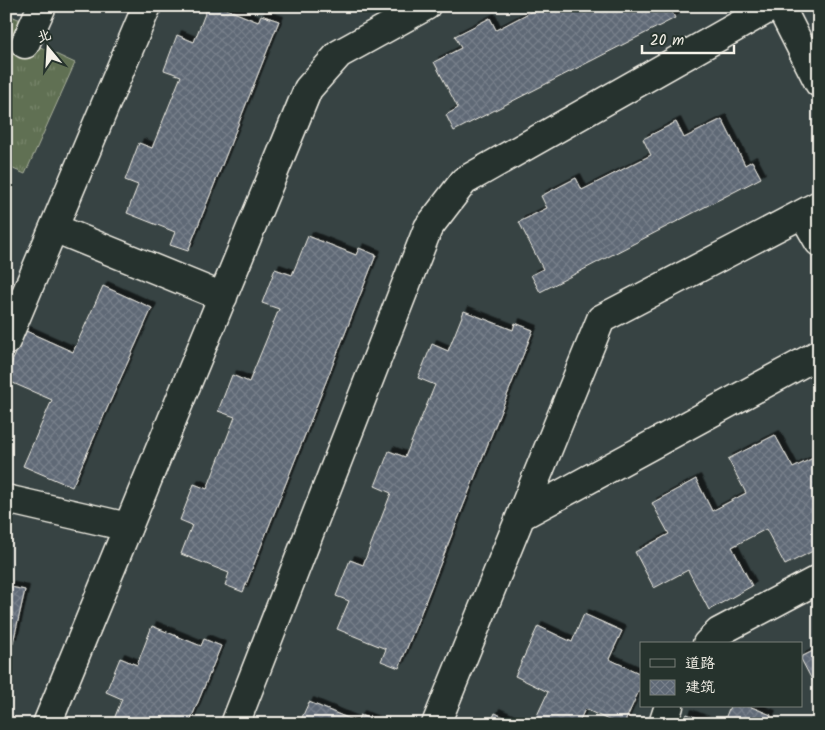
<svg xmlns="http://www.w3.org/2000/svg" width="825" height="730" viewBox="0 0 825 730" font-family="Kalam,'LXGW WenKai TC',sans-serif">
  <defs>
    <pattern id="grass-tufts" width="24" height="20" patternUnits="userSpaceOnUse" patternTransform="scale(1.25)"><rect width="24" height="20" fill="#607052"/><path d="M3 7l-1-3M5 7V3M7 7l1-3M15 17l-1-3M17 17v-4M19 17l1-3" fill="none" stroke="#77856b"/></pattern>
    <pattern id="building-cross-hatch" width="8" height="8" patternUnits="userSpaceOnUse" patternTransform="scale(1.25)"><rect width="8" height="8" fill="#5f6976"/><path d="M0 0l8 8M0 8l8-8" fill="none" stroke="#777f8a"/></pattern>
    <filter id="shadow"><feDropShadow dx="4.5" dy="-4.5" stdDeviation="0" flood-color="#0009"/></filter>
  </defs>
  <rect width="100%" height="100%" fill="#374343"/>
  <filter id="ink" filterUnits="userSpaceOnUse"><feTurbulence type="fractalNoise" baseFrequency=".02" numOctaves="2"/><feDisplacementMap in="SourceGraphic" scale="10" xChannelSelector="R" yChannelSelector="G"/><feConvolveMatrix kernelMatrix="1 2 1 2 8 2 1 2 1" color-interpolation-filters="sRGB"/></filter>
  <g filter="url(#ink)">
    <path fill="url(#grass-tufts)" stroke="#aab09d" d="M 6,14 L 31,24 L 25,40 L 75,63 L 25,174 L 6,166 Z"/>
    <path fill="url(#building-cross-hatch)" stroke="#f4f1e8" filter="url(#shadow)" d="M 208,6 L 219,6 L 258,22 L 261,15 L 279,21 L 188,251 L 170,245 L 175,232 L 127,213 L 138,185 L 125,180 L 139,143 L 152,148 L 181,76 L 164,70 L 177,35 L 194,42 Z
      M 542,6 L 669,6 L 675,18 L 454,131 L 446,115 L 458,108 L 434,62 L 461,48 L 455,36 L 490,18 L 496,30 Z
      M 722,119 L 745,165 L 752,161 L 761,178 L 540,292 L 531,275 L 543,269 L 519,222 L 547,208 L 541,196 L 576,178 L 582,190 L 651,155 L 643,139 L 676,122 L 684,138 Z
      M 308,236 L 356,255 L 359,248 L 376,255 L 243,592 L 225,585 L 229,573 L 181,554 L 192,525 L 180,520 L 194,484 L 207,489 L 235,417 L 218,411 L 232,375 L 249,382 L 279,309 L 262,303 L 275,269 L 292,275 Z
      M 103,286 L 152,308 L 72,487 L 23,466 L 52,400 L 6,380 L 6,375 L 26,331 L 73,352 Z
      M 464,311 L 513,330 L 515,323 L 533,330 L 399,668 L 381,661 L 386,649 L 337,629 L 349,601 L 336,596 L 350,560 L 363,565 L 391,493 L 375,486 L 389,451 L 405,457 L 435,385 L 418,378 L 432,344 L 448,351 Z
      M 775,435 L 793,468 L 819,455 L 819,501 L 812,504 L 819,516 L 819,548 L 785,565 L 766,529 L 732,547 L 752,586 L 709,610 L 688,570 L 654,588 L 635,552 L 669,534 L 652,503 L 696,479 L 712,511 L 746,493 L 728,459 Z
      M 6,586 L 25,590 L 13,643 L 6,641 Z
      M 584,614 L 622,631 L 609,659 L 641,674 L 641,686 L 624,724 L 617,724 L 585,709 L 578,724 L 533,724 L 548,692 L 515,676 L 538,626 L 572,642 Z
      M 152,626 L 201,646 L 204,639 L 221,646 L 189,724 L 112,724 L 122,699 L 106,692 L 120,658 L 137,665 Z
      M 819,648 L 819,693 L 801,659 L 801,657 Z
      M 309,702 L 357,722 L 360,715 L 377,722 L 376,724 L 299,724 Z
      M 730,706 L 749,706 L 771,715 L 767,724 L 723,724 Z
      M 495,713 L 519,724 L 490,724 Z
      M 687,714 L 712,724 L 683,724 Z"/>
    <g fill="none" stroke-linecap="round" stroke-linejoin="round">
      <defs>
        <path id="minor" d="M 780,6 L 819,83
          M 25,44 L 42,6
          M 803,214 L 819,242
          M 54,228 L 223,297
          M 6,341 L 147,6
          M 6,499 L 128,527
          M 521,516 L 819,354
          M 707,644 L 719,632 L 819,579
          M 47,724 L 308,89 L 339,54 L 426,6
          M 235,724 L 428,228 L 464,181 L 773,6
          M 436,724 L 601,319 L 819,205
          M 663,724 L 669,706"/>
      </defs>
      <use href="#minor" stroke="#f4f1e8" stroke-width="31"/>
      <use href="#minor" stroke="#26332d" stroke-width="28"/>
    </g>
  </g>
  <rect width="825" height="730" fill="none" stroke="#26332d" stroke-width="25"/>
  <rect x="12" y="12" width="800" height="705" fill="none" stroke="#f4f1e8" stroke-width="2" filter="url(#ink)"/>
  <rect x="640" y="642" width="162" height="65" fill="#26332d" stroke="#787f78"/>
  <rect x="650" y="659" width="25" height="8" fill="#26332d" stroke="#787f78"/>
  <text x="685" y="668" font-size="15" fill="#f4f1e8">道路</text>
  <rect x="650" y="680" width="25" height="15" fill="url(#building-cross-hatch)" stroke="#787f78"/>
  <text x="685" y="692" font-size="15" fill="#f4f1e8">建筑</text>
  <g transform="translate(48 48) rotate(342)" stroke="#26332d" stroke-width="4" paint-order="stroke">
  <path d="M0-4L9 19L0 12L-9 19Z" fill="#f4f1e8"/>
  <text y="-8" font-size="14" font-weight="bold" text-anchor="middle" fill="#f4f1e8">北</text>
  </g>
  <path d="M642 45v8h92v-8" fill="none" stroke="#f4f1e8" stroke-width="2.5"/>
  <text x="650" y="45" font-size="15" fill="#f4f1e8" stroke="#26332d" stroke-width="4" paint-order="stroke">20 m</text>
</svg>
